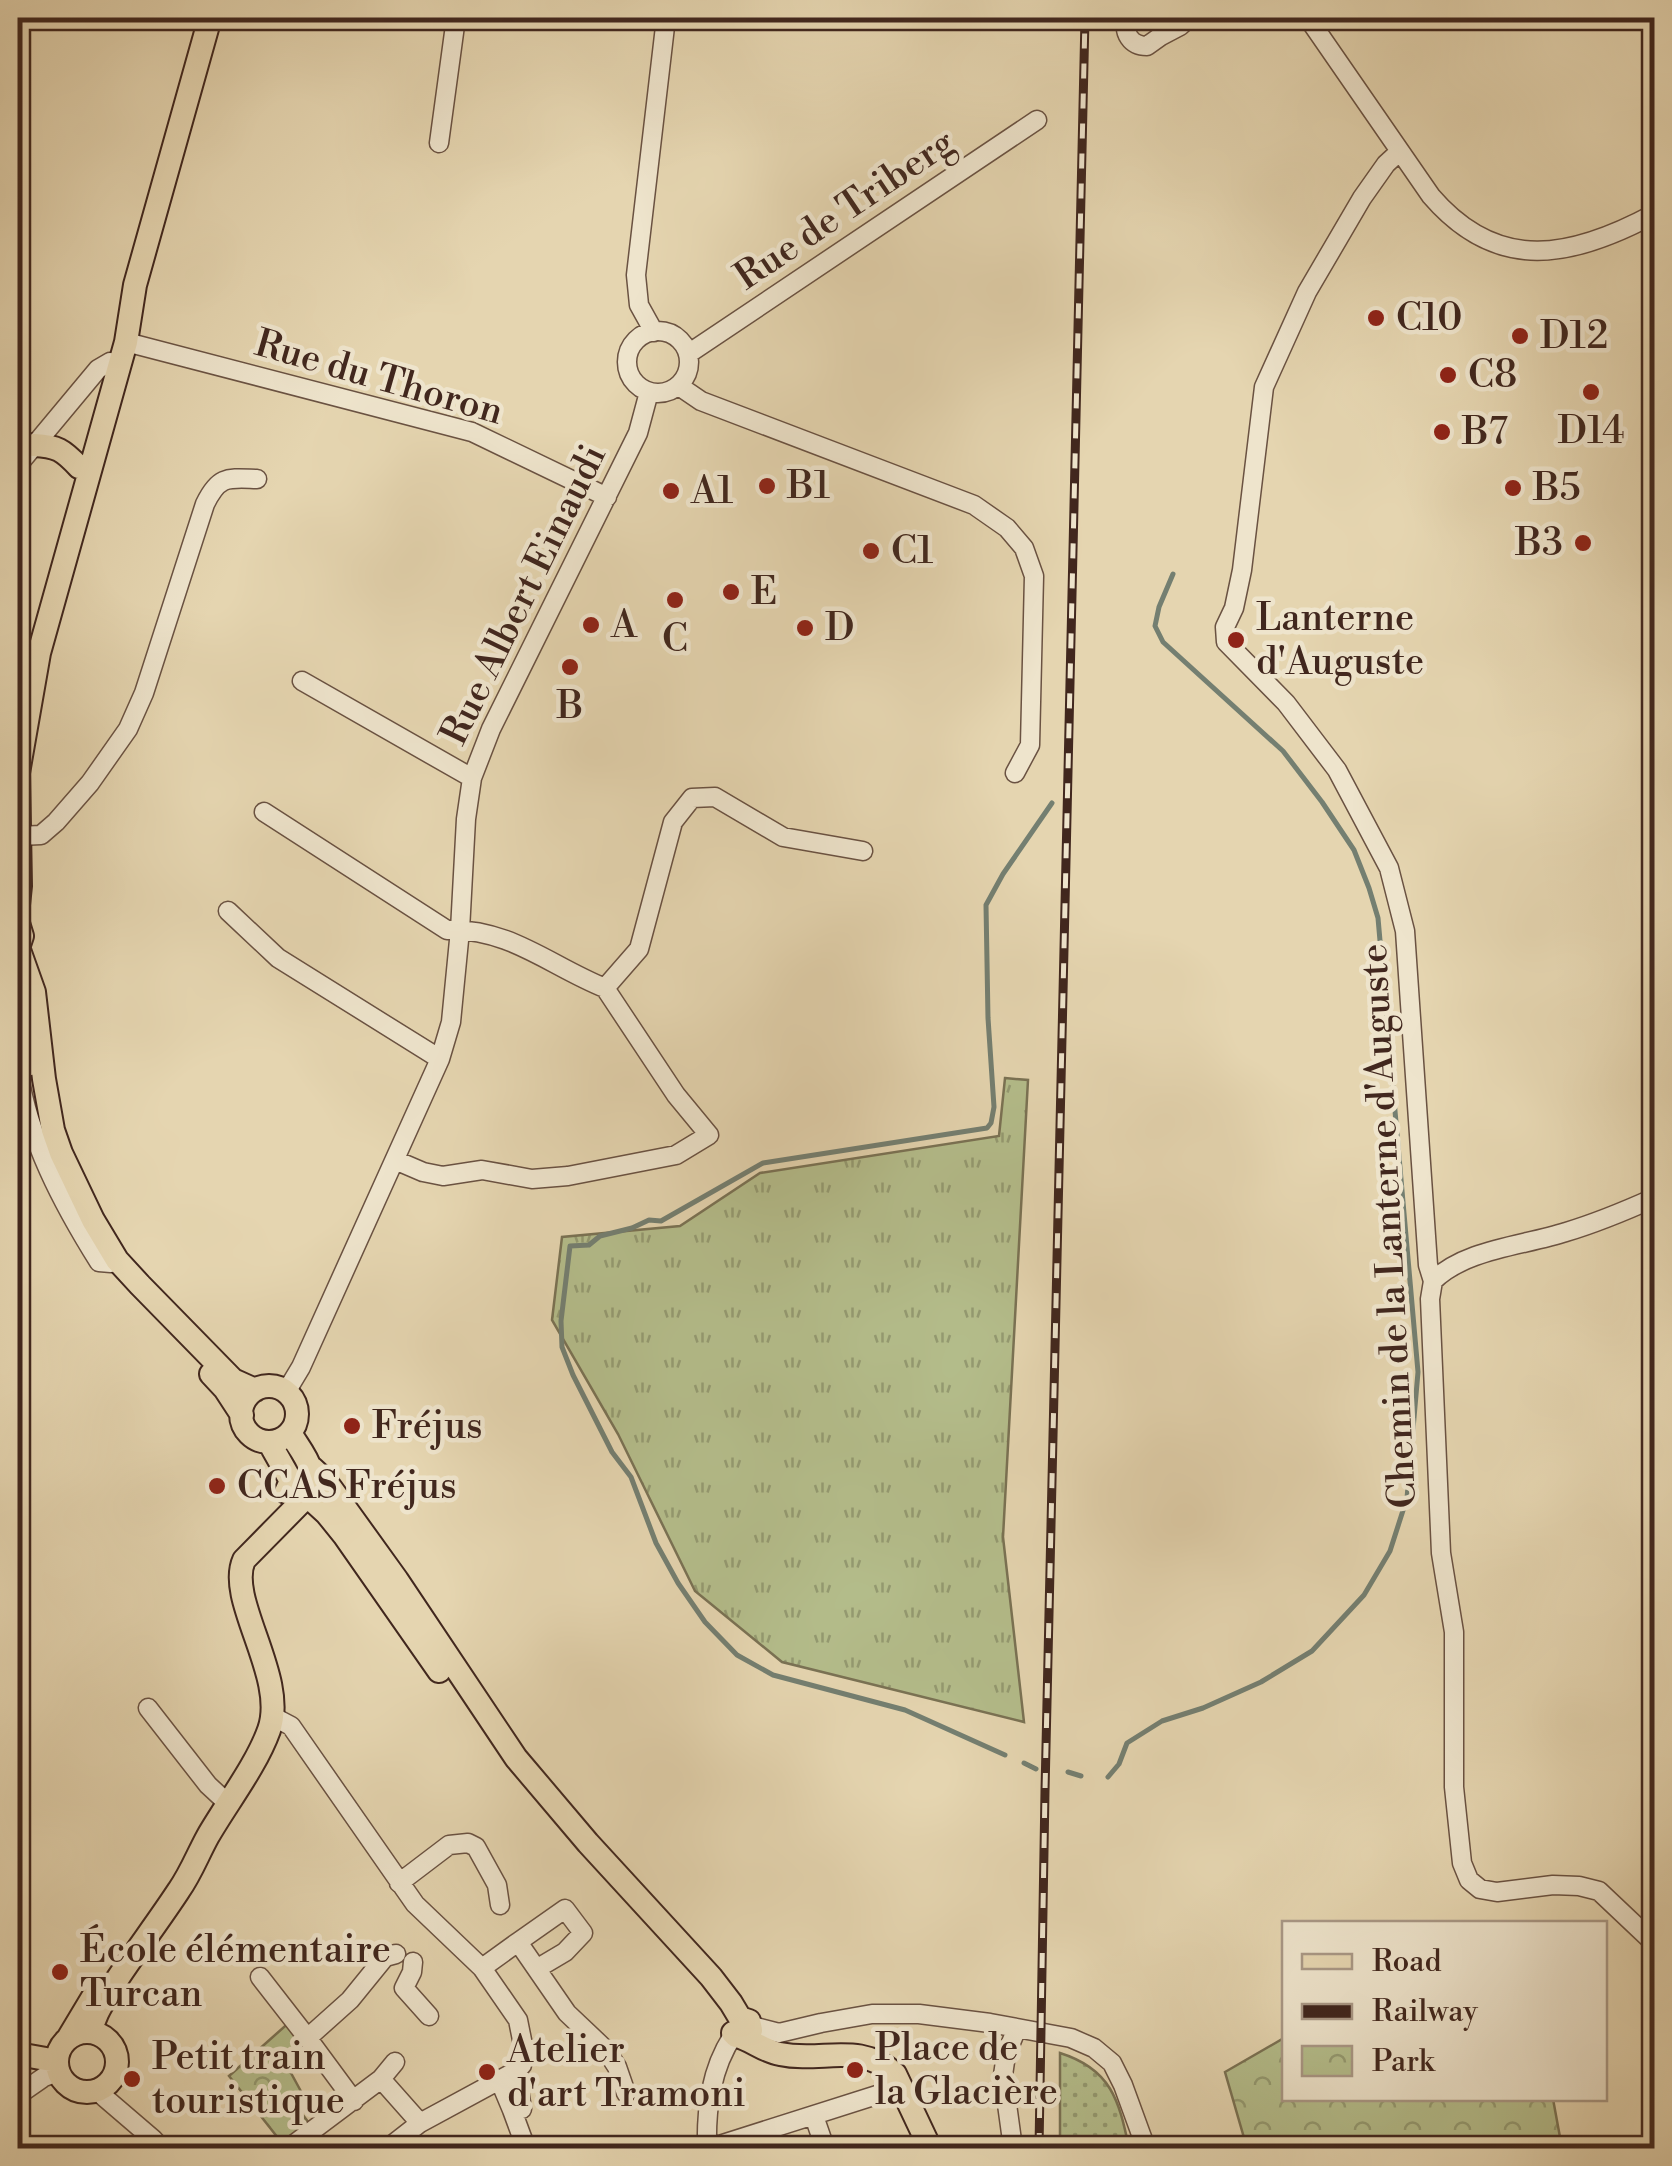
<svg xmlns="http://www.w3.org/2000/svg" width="1672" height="2166" viewBox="0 0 1672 2166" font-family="'Libre Bodoni',serif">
  <defs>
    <pattern id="grass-tufts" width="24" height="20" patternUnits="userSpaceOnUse" patternTransform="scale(2.5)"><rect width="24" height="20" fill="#b4bd8b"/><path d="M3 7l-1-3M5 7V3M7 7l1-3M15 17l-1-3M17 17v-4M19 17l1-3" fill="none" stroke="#949a71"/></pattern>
    <pattern id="park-crowns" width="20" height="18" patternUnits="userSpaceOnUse" patternTransform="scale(2.5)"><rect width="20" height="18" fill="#b4bd8b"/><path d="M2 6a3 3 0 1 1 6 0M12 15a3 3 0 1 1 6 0" fill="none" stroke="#949a71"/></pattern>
    <pattern id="garden-dots" width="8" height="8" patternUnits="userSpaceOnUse" patternTransform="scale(2.5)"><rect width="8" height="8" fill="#b4bd8b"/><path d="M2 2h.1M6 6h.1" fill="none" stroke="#949a71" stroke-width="1.8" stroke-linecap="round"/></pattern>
  </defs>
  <rect width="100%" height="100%" fill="#e5d5b0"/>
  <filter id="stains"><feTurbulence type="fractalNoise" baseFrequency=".002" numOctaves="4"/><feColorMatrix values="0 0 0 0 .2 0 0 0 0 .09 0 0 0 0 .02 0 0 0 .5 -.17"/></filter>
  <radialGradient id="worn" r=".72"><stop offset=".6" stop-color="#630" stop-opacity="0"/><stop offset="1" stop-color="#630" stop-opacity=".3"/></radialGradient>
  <path fill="url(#grass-tufts)" stroke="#7a7254" stroke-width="2.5" d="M 1005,1078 L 1028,1080 L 1003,1537 L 1024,1722 L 782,1662 L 695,1591 L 618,1434 L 552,1320 L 562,1237 L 680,1226 L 760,1173 L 999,1136 Z"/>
  <path fill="url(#park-crowns)" stroke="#7a7254" stroke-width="2.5" d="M 293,2019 L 309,2040 L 285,2062 L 303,2095 L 293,2102 L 315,2131 L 286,2148 L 229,2076 Z
    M 1284,2038 L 1284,2098 L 1553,2099 L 1562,2148 L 1247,2148 L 1225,2072 Z"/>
  <path fill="url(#garden-dots)" stroke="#7a7254" stroke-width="2.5" d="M 1060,2053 C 1111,2069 1119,2100 1129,2148 L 1060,2148 Z"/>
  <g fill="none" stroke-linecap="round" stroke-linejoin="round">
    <path stroke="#747f71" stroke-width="5" d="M 1005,1755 L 905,1710 L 773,1675 L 737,1655 L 705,1622 L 678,1583 L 656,1543 L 631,1477 L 612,1452 L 573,1375 L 562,1347 L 561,1321 L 570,1246 L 589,1245 L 600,1236 L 632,1228 L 649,1220 L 661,1221 L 763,1163 L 987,1128 L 991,1123 L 994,1107 L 988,1018 L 986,905 L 1003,874 L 1052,803
      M 1024,1763 L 1036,1769
      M 1068,1772 L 1081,1776
      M 1108,1777 L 1119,1764 L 1127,1743 L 1162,1721 L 1203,1708 L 1261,1682 L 1312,1651 L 1364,1595 L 1390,1551 L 1407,1498 L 1418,1372 L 1378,918 L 1369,888 L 1354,850 L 1322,802 L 1283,751 L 1163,642 L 1155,626 L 1159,607 L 1173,574"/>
    <defs>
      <path id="minor" d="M 1128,18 C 1122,33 1131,46 1147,46 L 1161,36 L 1163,25 L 1160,18
        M 1308,18 L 1431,196 C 1498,274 1572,258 1654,214
        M 1161,36 L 1180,26 L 1189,18
        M 439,143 L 456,18
        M 1399,152 L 1386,164 L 1362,198 L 1307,292 L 1264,387 L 1242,570 L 1234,608 L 1225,627 L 1226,642 L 1286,703 L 1337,770 L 1389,868 L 1405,931 L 1428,1265 L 1433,1281 L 1430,1299 L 1441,1553 L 1454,1632 L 1454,1787 L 1462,1863 L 1469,1880 L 1480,1889 L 1497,1892 L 1553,1885 L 1579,1886 L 1599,1891 L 1654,1943
        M627 362a31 31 0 1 1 62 0a31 31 0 1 1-62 0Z
        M 654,332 L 639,305 L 636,275 L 666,18
        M 126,342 L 472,432 L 607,497
        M 688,354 L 1037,120
        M 679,386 L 701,401 L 974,505 L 1007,528 L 1024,548 L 1034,576 L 1030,745 L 1015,773
        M 18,465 L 98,369 L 110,362
        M 302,681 L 472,778
        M 264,812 L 447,930 C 510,928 550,966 605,988
        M 19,836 L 41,835 L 56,822 L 90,783 L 128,729 L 144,693 L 205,504 C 219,475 228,478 257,479
        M 228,911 L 278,958 L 440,1059
        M 18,1071 C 29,1140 62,1203 99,1262 L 111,1263
        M 395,1160 L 423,1172 L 443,1176 L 482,1170 L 532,1179 L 568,1176 L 676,1155 L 709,1135 L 676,1095 L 605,988 L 639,949 L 673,822 L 692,798 L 715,797 L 783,837 L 863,851
        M 1433,1281 C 1465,1249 1523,1246 1566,1232 C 1596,1223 1625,1211 1654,1198
        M 286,1392 L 301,1367 L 440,1059 L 451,1022 L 460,930 L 466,819 L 472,778 L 491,729 L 638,433 L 649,392
        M 148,1708 L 208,1785 L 222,1798
        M 272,1716 L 291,1726 L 415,1904 L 482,1968 L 518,2020 L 524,2050 L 522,2065 L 516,2071 L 420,2123 L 388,2148
        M 399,1883 L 449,1845 L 468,1843 L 476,1847 L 497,1885 L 500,1905
        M 413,1962 L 412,1972 L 404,1988 L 429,2016
        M 482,1968 L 518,1942
        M 538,1968 L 565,1952 L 583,1933 L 565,1909 L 518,1942 L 567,2013 L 606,2050 L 617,2067 L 626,2093
        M 260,1977 L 309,2040
        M 752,2026 L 779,2033 L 821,2023 L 872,2014 L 919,2014 L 990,2023 L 1071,2038 L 1094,2048 L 1112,2063 L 1123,2085 L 1146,2148
        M 381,2079 L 420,2123
        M 499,2079 L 512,2110 L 522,2109 L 516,2071
        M 100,2090 L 104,2097 L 153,2139 L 161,2148
        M 18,2095 L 44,2077 L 58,2072
        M 354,2101 L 309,2040 L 312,2034 L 350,2000 L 385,1957 L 396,1954
        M 512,2110 L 526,2148
        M 814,2116 L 825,2148
        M 289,2148 L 381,2079 L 395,2062
        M 707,2148 C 706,2108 711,2068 734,2034
        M 710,2148 L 902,2087
        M 1013,2148 L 1003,2075 L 1006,2055 L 1017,2028"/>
      <path id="major" d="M 34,445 C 57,446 63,450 79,467
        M 18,905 L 20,886 L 18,773 L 39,653 L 126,342 L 135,285 L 210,18
        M 18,923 L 22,936 L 18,948
        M 18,947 L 34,992 L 44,1079 L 53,1130 L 61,1153 L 93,1220 L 117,1260 L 140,1285 L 233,1380 L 255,1390
        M 18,1003 L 27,1065
        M 211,1374 L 225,1389 L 242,1415
        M241 1414a28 28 0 1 1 56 0a28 28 0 1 1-56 0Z
        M 269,1442 L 291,1481 L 286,1492
        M 312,1468 L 325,1480 L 397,1580 L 516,1758 L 588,1843 L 711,1977 L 731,2003 L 740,2018 L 749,2021 L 751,2030 L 745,2037
        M 291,1481 L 327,1514 L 344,1535 L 439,1671
        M57 2062a30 30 0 1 1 60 0a30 30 0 1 1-60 0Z
        M 91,2032 C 94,2014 105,2000 114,1984 C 135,1952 158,1922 179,1890 C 191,1873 198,1854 208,1836 C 227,1803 256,1766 269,1730 C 288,1677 226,1600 244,1560 L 307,1496 C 319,1469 304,1456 290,1433
        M 733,2033 L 736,2036 C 751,2039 763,2051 780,2054 C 822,2063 859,2041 895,2074 L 930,2148
        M 69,2037 L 93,1997
        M 18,2054 L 57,2061"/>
    </defs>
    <use href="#minor" stroke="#6a5242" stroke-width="21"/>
    <use href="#major" stroke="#41271e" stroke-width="26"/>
    <use href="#minor" stroke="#eee4cc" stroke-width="18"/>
    <use href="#major" stroke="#e5d5b0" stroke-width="22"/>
    <defs>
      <path id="rail" d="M 1039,2148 L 1045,1791 L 1085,18"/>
    </defs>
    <use href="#rail" stroke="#41271e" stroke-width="9"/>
    <use href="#rail" stroke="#eee4cc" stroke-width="5" stroke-dasharray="15" stroke-linecap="butt"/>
  </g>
  <g fill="#8f2418" stroke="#eee4cc" stroke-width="4">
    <circle cx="1376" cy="318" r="10"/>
    <circle cx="1520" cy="336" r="10"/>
    <circle cx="1448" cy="375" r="10"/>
    <circle cx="1591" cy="392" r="10"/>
    <circle cx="1442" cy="432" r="10"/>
    <circle cx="767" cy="486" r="10"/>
    <circle cx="1513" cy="488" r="10"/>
    <circle cx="671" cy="491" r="10"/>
    <circle cx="1583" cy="543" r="10"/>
    <circle cx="871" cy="551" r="10"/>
    <circle cx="731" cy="592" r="10"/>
    <circle cx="675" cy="600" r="10"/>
    <circle cx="591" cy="625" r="10"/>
    <circle cx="805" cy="628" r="10"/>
    <circle cx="1236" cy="640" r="10"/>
    <circle cx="570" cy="667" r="10"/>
    <circle cx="352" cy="1426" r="10"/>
    <circle cx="217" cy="1486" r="10"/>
    <circle cx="60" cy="1972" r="10"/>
    <circle cx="855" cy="2070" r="10"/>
    <circle cx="487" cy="2072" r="10"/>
    <circle cx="132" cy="2079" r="10"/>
  </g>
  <g text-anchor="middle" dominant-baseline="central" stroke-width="9" stroke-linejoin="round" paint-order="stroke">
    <g font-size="38" fill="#41271e" stroke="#eee4cc">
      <text transform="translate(845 210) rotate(-34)">Rue de Triberg</text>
      <text transform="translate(379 378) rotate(16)">Rue du Thoron</text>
      <text transform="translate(524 595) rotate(-64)">Rue Albert Einaudi</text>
      <text transform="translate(1389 1226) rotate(-93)">Chemin de la Lanterne d'Auguste</text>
    </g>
    <g font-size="38" fill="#41271e" stroke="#eee4cc" text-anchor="start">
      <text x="1396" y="318">C10</text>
      <text x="1540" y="336">D12</text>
      <text x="1468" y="375">C8</text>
      <text x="1591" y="431" text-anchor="middle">D14</text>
      <text x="1462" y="432">B7</text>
      <text x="787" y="486">B1</text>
      <text x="1533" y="488">B5</text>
      <text x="691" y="491">A1</text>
      <text x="1563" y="543" text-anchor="end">B3</text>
      <text x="891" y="551">C1</text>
      <text x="751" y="592">E</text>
      <text x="1256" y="618">Lanterne<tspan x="1256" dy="44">d'Auguste</tspan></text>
      <text x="611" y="625">A</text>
      <text x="825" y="628">D</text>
      <text x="675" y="639" text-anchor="middle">C</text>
      <text x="570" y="706" text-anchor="middle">B</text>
      <text x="372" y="1426">Fréjus</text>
      <text x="237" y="1486">CCAS Fréjus</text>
      <text x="80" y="1950">École élémentaire<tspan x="80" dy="44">Turcan</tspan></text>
      <text x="875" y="2048">Place de<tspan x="875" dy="44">la Glacière</tspan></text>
      <text x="507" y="2050">Atelier<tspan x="507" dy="44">d'art Tramoni</tspan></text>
      <text x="152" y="2057">Petit train<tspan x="152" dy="44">touristique</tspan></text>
    </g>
  </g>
  <rect width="1672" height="2166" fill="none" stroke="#e5d5b0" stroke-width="60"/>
  <rect x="20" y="20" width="1632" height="2126" fill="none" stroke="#41271e" stroke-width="5"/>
  <rect x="30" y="30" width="1612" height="2106" fill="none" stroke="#41271e" stroke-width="2.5"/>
  <rect x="1282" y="1921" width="325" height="180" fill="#eee4cc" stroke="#a99886" stroke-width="2.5"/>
  <rect x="1302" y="1954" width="50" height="15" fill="#e5d5b0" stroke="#a99886" stroke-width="2.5"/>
  <text x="1372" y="1971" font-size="30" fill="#41271e">Road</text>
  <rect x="1302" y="2004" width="50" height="15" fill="#41271e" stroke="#a99886" stroke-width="2.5"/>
  <text x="1372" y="2021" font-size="30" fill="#41271e">Railway</text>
  <rect x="1302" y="2046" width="50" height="30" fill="url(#park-crowns)" stroke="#a99886" stroke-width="2.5"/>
  <text x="1372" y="2071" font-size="30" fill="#41271e">Park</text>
  <rect width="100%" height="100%" filter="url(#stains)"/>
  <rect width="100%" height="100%" fill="url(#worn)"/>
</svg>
